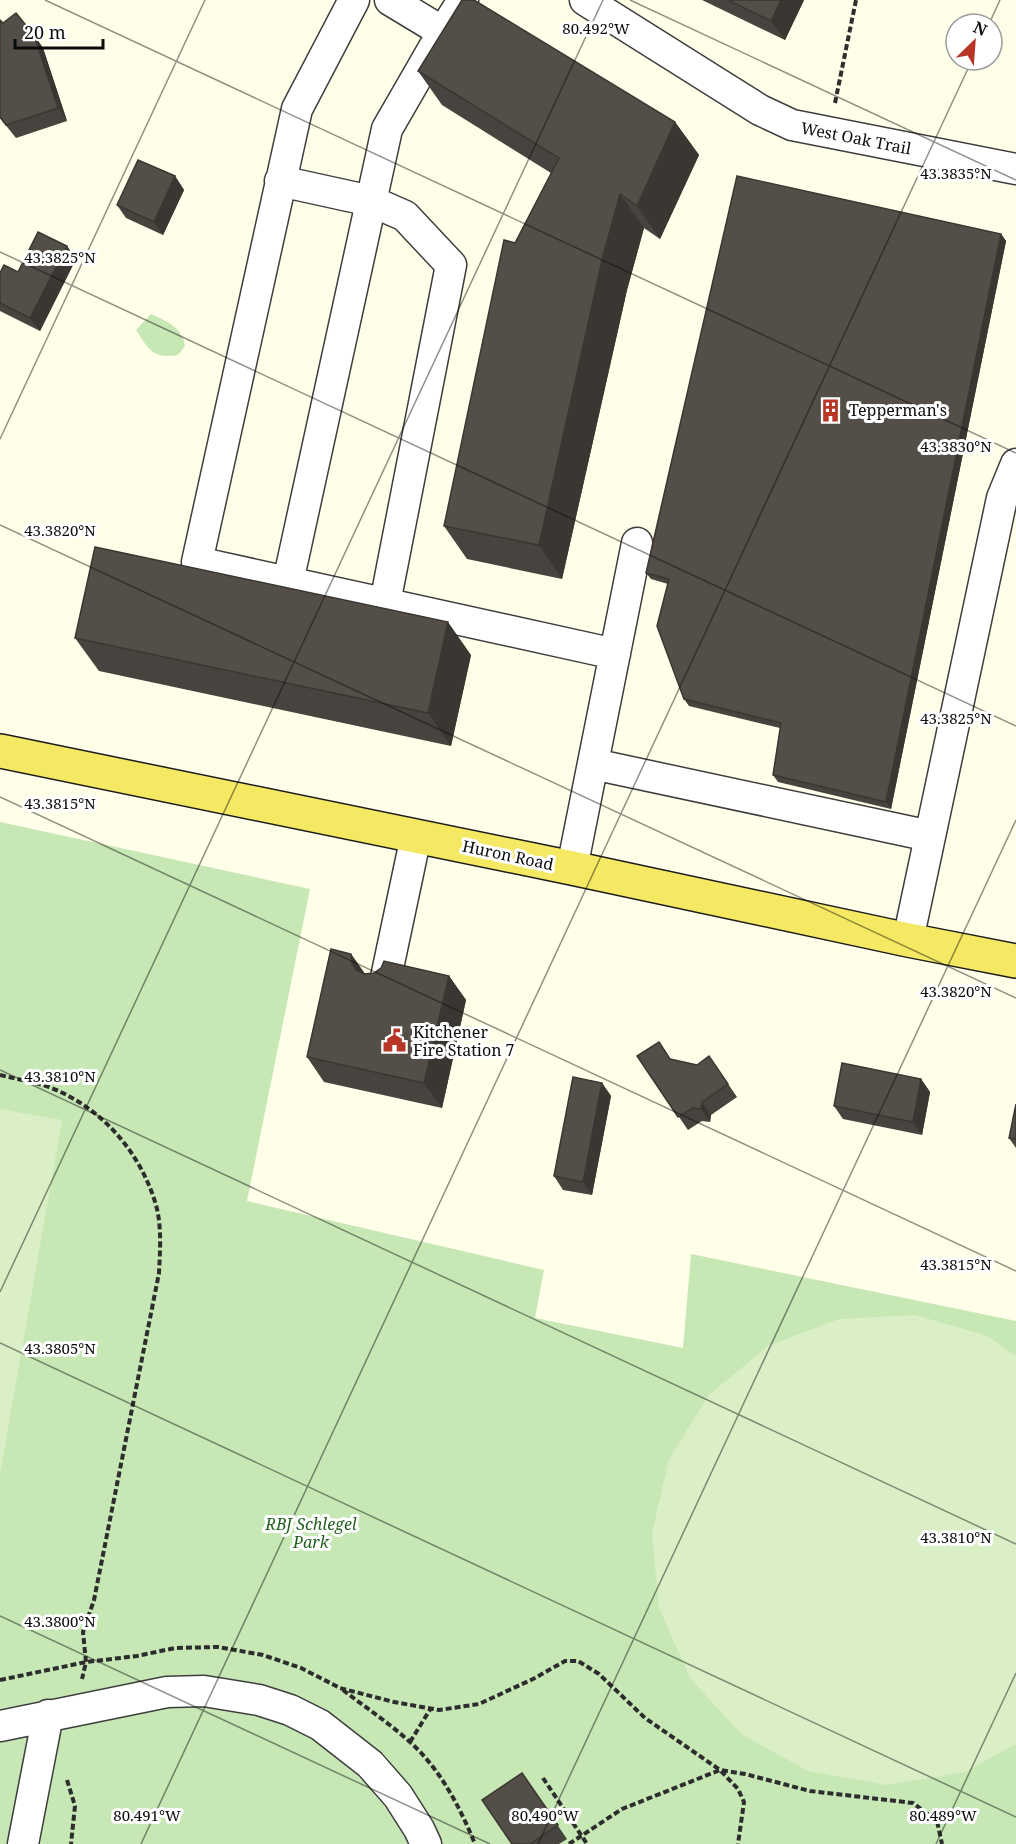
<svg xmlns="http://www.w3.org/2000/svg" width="1016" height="1844" viewBox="0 0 1016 1844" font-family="'Noto Serif',serif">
  <rect width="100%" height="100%" fill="#fffee9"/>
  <path fill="#c7e7b5" d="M 151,314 C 167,321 183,328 185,346 L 178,355 C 153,359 149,350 136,330 Z
    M 0,822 L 310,889 L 247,1201 L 544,1270 L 535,1318 L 683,1348 L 691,1254 L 1016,1321 L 1016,1844 L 0,1844 Z"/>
  <path fill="#dbefc6" d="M 0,1109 L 62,1120 L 0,1474 Z
    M 915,1315 L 988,1336 L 1016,1356 L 1016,1744 L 965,1772 L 886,1785 L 808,1771 L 741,1734 L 690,1678 L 659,1608 L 652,1533 L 669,1459 L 709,1395 L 768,1346 L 839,1319 Z"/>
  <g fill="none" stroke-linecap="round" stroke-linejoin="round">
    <defs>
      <path id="minor" d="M 354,0 L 297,109 L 197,562 L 615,654
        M 390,0 L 443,32 L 463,0
        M 585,0 L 760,110 L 792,125 L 1016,169
        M 280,181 L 371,201 L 405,216 L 451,265 L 385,603
        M 288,582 L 387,129 L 440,37
        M 593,764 L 930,836
        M 572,868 L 637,543
        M 908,940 L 1002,498 L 1016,464
        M 385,982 L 416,836
        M 0,1726 L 167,1692 L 204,1691 L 259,1700 L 290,1710 L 320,1725 L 370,1764 L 398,1796 L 419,1829 L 426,1844
        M 23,1844 L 48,1715"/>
      <path id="major" d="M 0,751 L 572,868 L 908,940 L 1016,961"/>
    </defs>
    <use href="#minor" stroke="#3e3e3e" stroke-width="33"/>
    <use href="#major" stroke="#1c1c1c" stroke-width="36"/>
    <path stroke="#2d2d2d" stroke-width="4" stroke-dasharray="6 3" stroke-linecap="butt" d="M 835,103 L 856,0
      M 0,1075 C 16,1079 33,1082 49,1087 C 101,1107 140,1151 156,1205 C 162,1227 160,1251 159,1273 L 94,1600 L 83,1632 L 86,1662 L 82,1679
      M 0,1680 L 86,1662 L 137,1656 L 175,1648 L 218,1647 L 263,1655 L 301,1668 L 340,1688 L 394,1702 L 439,1710 L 479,1704 L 533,1679 L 565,1661 L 578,1661 L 599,1674 L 645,1718 L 720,1770 L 738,1789 L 744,1802 L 738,1844
      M 343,1690 C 365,1707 389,1723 410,1742 C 440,1769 460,1807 475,1844
      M 410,1742 L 431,1708
      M 543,1778 L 587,1844
      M 67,1780 L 75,1806 L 71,1844
      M 569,1844 L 622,1809 L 720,1770 L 745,1774 L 810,1791 L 913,1803 L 937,1821 L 942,1844"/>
    <use href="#minor" stroke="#fff" stroke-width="30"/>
    <use href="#major" stroke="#f5e862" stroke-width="33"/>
  </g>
  <path fill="#47433e" d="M 702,0 L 804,0 L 785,40 Z
    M 0,20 L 3,23 L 34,35 L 43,48 L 67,121 L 16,138 L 0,118 Z
    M 418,71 L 675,122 L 699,155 L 660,239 L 644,228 L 627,290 L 562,579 L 467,559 L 444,526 L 515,243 L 551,173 L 442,105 Z
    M 175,176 L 184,190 L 163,235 L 126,218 L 117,205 Z
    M 1001,234 L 1006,241 L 891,809 L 778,782 L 773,775 L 780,728 L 689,706 L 684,699 L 668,584 L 651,579 L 646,573 Z
    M 67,246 L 76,259 L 40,331 L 0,311 L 0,273 L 18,272 Z
    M 75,638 L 471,655 L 451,746 L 99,671 Z
    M 351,954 L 365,974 L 449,976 L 466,1000 L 442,1108 L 324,1082 L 307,1057 Z
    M 637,1056 L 671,1060 L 697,1065 L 709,1056 L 737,1097 L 711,1115 L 710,1122 L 702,1121 L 688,1130 Z
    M 921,1079 L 930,1092 L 922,1135 L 843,1119 L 834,1106 Z
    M 602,1083 L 611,1096 L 592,1195 L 563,1190 L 554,1176 Z
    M 1016,1104 L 1016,1148 L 1009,1138 Z
    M 522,1773 L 567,1839 L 559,1844 L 512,1844 Z"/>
  <path fill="#3a3732" d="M 781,0 L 804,0 L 785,40 L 771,21 Z
    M 34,35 L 43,48 L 67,121 L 58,108 Z
    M 675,122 L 699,155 L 660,239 L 637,206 Z
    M 175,176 L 184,190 L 163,235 L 154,222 Z
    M 620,194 L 644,228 L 627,290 L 562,579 L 539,545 L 603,256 Z
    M 1001,234 L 1006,241 L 891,809 L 886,802 Z
    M 67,246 L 76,259 L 40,331 L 30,318 Z
    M 448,622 L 471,655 L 451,746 L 428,713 Z
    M 351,954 L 368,978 L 369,988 L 352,963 Z
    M 449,976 L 466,1000 L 442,1108 L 424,1083 Z
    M 921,1079 L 930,1092 L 922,1135 L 913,1122 Z
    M 602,1083 L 611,1096 L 592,1195 L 583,1182 Z
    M 702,1102 L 711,1115 L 710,1122 L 701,1109 Z"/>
  <path fill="#534e48" stroke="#3a3732" stroke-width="1.5" d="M 462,0 L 474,0 L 675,122 L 637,206 L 620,194 L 603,256 L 539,545 L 444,526 L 504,240 L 515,243 L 559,158 L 418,71 Z
    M 728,0 L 781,0 L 771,21 Z
    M 16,13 L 34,35 L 58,108 L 6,125 L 0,117 L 0,20 L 3,23 Z
    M 138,160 L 175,176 L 154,222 L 117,205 Z
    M 737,176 L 1001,234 L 886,802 L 773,775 L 781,723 L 684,699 L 657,626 L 669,579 L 646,573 Z
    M 38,232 L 67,246 L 30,318 L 0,303 L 0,273 L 4,265 L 18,272 Z
    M 95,547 L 448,622 L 428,713 L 75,638 Z
    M 331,949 L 351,954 L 352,963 L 356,970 L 364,974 L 374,973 L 381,968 L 384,961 L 449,976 L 424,1083 L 307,1057 Z
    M 659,1042 L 670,1059 L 697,1065 L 709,1056 L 728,1084 L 702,1102 L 701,1109 L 693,1108 L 678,1117 L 637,1056 Z
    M 842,1063 L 921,1079 L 913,1122 L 834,1106 Z
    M 573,1077 L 602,1083 L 583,1182 L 554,1176 Z
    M 1016,1104 L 1016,1139 L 1009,1138 Z
    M 522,1773 L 558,1825 L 530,1844 L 512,1844 L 482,1800 Z"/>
  <path fill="none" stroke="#0b0b0b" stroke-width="1.5" stroke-opacity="0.45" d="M 45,0 L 1016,453M 630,0 L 1016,180M 989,24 L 1000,0M 0,252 L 1016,726M 0,439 L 205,0M 0,525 L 1016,998M 0,797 L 1016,1271M 0,1070 L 1016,1544M 0,1292 L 603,0M 0,1343 L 1016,1817M 0,1616 L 490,1844M 141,1844 L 972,60M 538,1844 L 1016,820M 936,1844 L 1016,1673"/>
  <defs>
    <symbol id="building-bare" viewBox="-9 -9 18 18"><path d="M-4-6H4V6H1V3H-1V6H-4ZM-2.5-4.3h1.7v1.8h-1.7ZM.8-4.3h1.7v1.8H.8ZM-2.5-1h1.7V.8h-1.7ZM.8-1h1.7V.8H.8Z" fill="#b73627" stroke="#fff" stroke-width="2.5" paint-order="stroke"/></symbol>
    <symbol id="civic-bare" viewBox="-9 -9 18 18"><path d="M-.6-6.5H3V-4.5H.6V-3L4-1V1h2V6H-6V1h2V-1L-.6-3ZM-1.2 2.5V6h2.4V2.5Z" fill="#b73627" stroke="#fff" stroke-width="2.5" paint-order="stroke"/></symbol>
  </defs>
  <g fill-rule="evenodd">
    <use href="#building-bare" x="814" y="394" width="33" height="33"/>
    <use href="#civic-bare" x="378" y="1024" width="33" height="33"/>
  </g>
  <g text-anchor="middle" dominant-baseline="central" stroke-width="6" stroke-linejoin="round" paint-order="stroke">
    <g font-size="16" fill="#0b0b0b" stroke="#fff">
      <text transform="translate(856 138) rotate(11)">West Oak Trail</text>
      <text transform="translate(508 855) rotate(12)">Huron Road</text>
    </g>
    <g font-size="16" fill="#0b0b0b" stroke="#fff" text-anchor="start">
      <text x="849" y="410">Tepperman's</text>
      <text x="413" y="1032">Kitchener<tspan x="413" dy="18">Fire Station 7</tspan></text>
    </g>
    <g font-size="16" font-style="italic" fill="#21601e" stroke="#fff">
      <text x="311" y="1524">RBJ Schlegel<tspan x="311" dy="18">Park</tspan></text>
    </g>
  </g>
  <g font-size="15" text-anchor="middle" fill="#0b0b0b" stroke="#fff" stroke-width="6" stroke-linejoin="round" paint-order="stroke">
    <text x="596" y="34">80.492°W</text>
    <text x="956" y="179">43.3835°N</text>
    <text x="60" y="263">43.3825°N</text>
    <text x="956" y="452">43.3830°N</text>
    <text x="60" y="536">43.3820°N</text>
    <text x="956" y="724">43.3825°N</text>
    <text x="60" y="809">43.3815°N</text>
    <text x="956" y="997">43.3820°N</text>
    <text x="60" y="1082">43.3810°N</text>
    <text x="956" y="1270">43.3815°N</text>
    <text x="60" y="1354">43.3805°N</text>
    <text x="956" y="1543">43.3810°N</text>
    <text x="60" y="1627">43.3800°N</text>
    <text x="147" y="1821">80.491°W</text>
    <text x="545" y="1821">80.490°W</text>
    <text x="943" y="1821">80.489°W</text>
  </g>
  <g transform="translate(974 42) rotate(25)"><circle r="28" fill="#ffffff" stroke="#9d9d9d" stroke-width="1.5"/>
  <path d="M0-4.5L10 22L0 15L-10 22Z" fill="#b73627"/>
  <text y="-9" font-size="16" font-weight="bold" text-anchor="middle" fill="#0b0b0b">N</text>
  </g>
  <path d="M15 39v9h88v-9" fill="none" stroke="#0b0b0b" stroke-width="3"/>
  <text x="24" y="39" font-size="18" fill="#0b0b0b" stroke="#ffffff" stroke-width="4.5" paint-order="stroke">20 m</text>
</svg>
